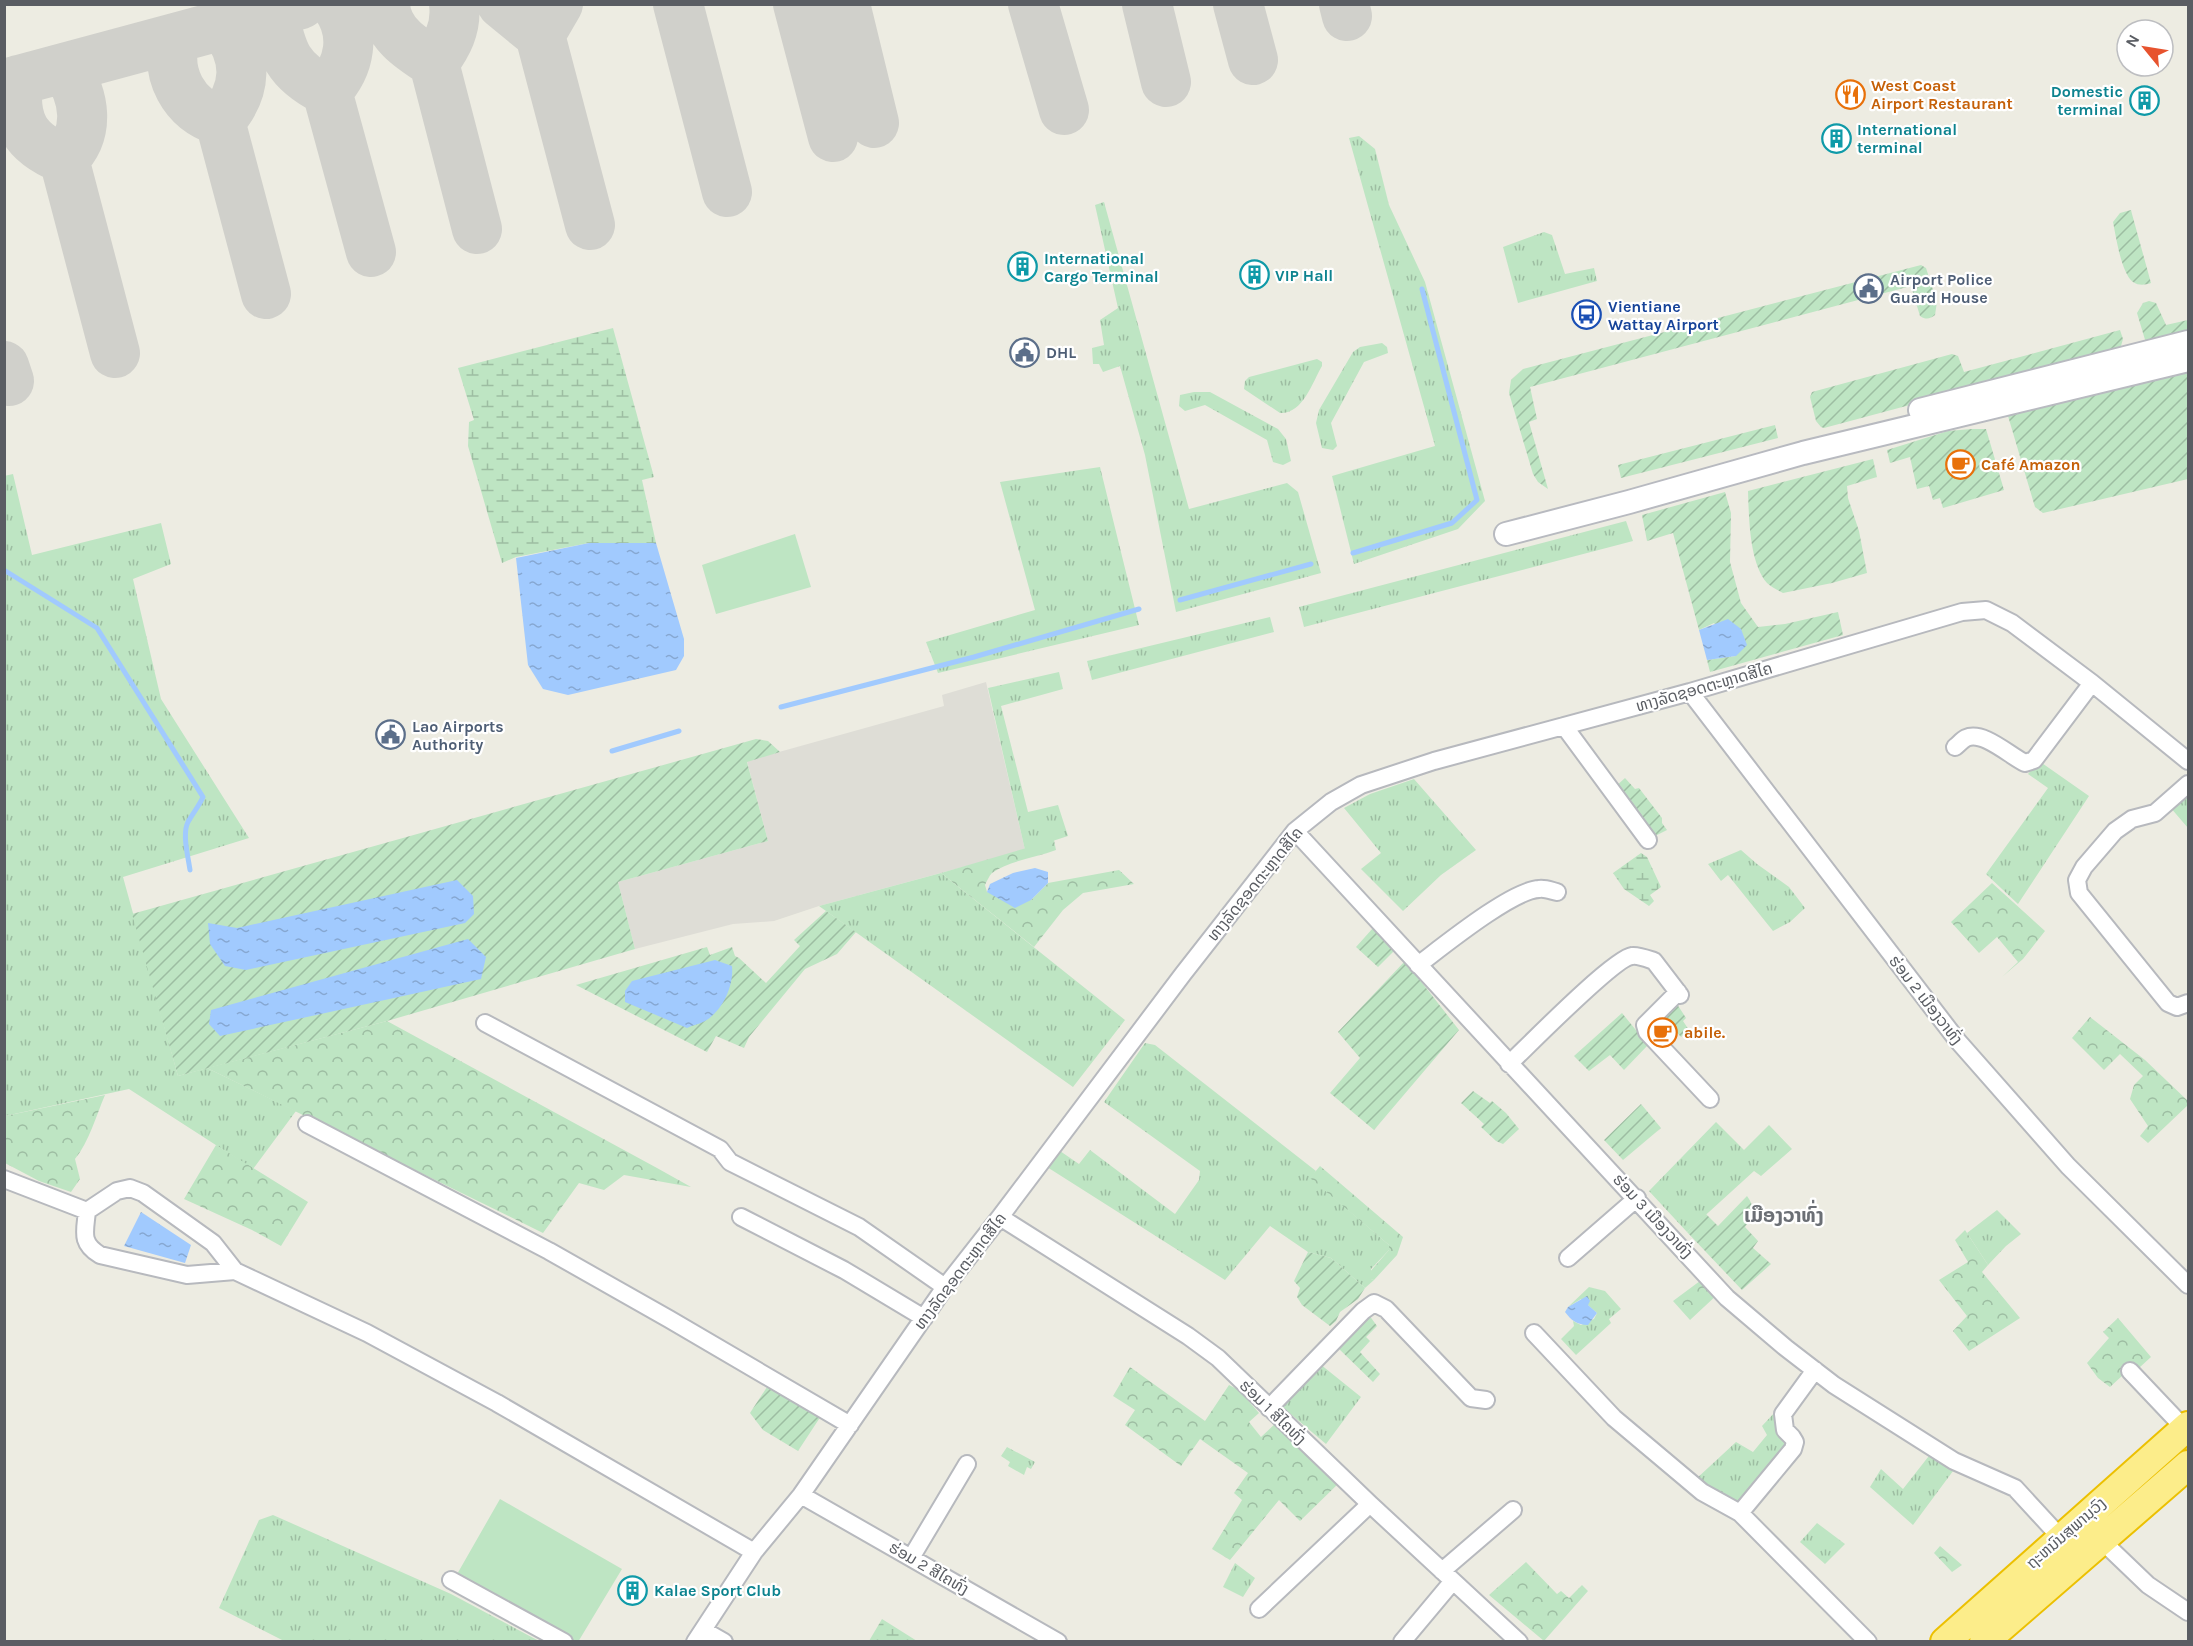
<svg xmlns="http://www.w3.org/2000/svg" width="2193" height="1646" viewBox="0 0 2193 1646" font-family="Karla,'Noto Sans Lao',sans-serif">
  <defs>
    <pattern id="grass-tufts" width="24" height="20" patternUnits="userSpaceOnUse" patternTransform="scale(1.5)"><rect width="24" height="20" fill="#bee5c3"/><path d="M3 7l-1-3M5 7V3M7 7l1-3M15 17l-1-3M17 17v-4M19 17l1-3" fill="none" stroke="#9dbda2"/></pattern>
    <pattern id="forest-crowns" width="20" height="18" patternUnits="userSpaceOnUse" patternTransform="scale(1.5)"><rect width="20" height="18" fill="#bee5c3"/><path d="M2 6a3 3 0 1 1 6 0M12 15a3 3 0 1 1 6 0" fill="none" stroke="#9dbda2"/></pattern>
    <pattern id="wetland-marsh" width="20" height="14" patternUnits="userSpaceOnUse" patternTransform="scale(1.5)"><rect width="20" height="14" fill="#bee5c3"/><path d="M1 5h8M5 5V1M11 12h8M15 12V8" fill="none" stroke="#9dbda2"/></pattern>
    <pattern id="garden-furrows" width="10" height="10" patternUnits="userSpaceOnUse" patternTransform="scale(1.5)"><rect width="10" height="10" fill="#bee5c3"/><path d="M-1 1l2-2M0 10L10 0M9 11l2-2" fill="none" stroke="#9dbda2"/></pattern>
    <pattern id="water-ripples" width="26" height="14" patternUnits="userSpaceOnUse" patternTransform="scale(1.5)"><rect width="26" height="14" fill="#a1cafe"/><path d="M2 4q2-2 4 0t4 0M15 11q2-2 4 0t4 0" fill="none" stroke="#86a7d1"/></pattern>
  </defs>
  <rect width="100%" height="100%" fill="#edece2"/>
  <path fill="#deddd6" d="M 986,682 L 1025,850 L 819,906 L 774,921 L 733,924 L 635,949 L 618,882 L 768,841 L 747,761 L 944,706 L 942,695 Z"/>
  <path fill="url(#grass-tufts)" d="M 1359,136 L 1375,149 L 1389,205 L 1425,282 L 1485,501 L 1458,529 L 1354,564 L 1332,476 L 1435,446 L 1349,138 Z
    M 1104,202 L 1189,509 L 1287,483 L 1298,492 L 1321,573 L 1176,612 L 1145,455 L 1120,366 L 1103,372 L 1099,364 L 1093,364 L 1092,348 L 1104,345 L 1100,320 L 1118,308 L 1095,205 Z
    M 1544,232 L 1552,235 L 1565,274 L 1594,268 L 1597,281 L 1518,303 L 1503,247 Z
    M 1382,343 L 1387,347 L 1388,353 L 1364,362 L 1331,423 L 1337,446 L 1333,450 L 1322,448 L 1316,423 L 1319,410 L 1353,352 L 1360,347 Z
    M 1317,359 L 1322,362 L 1322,366 C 1312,383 1303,414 1280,413 L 1244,389 L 1245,381 L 1249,377 Z
    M 1194,392 L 1210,392 L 1278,429 L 1286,439 L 1291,461 L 1283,465 L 1273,462 L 1267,440 L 1205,405 L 1185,411 L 1179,406 L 1180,395 Z
    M 1100,467 L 1139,625 L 938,673 L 926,642 L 1035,610 L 1000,482 Z
    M 13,474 L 32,555 L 161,523 L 171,564 L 133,579 L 161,699 L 249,838 L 123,877 L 178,1076 L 207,1068 L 296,1111 L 253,1169 L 129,1089 L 5,1116 L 4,476 Z
    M 1626,521 L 1633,541 L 1304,627 L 1299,607 Z
    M 1270,617 L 1274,632 L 1092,680 L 1087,661 Z
    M 1059,672 L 1063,689 L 1001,706 L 1028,812 L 1058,805 L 1068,836 L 1025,850 L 988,688 Z
    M 2039,761 L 2089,796 L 2018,904 L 1986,874 L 2048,788 L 2028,774 Z
    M 1414,779 L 1476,850 L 1441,875 L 1403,911 L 1361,869 L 1381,853 L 1344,808 L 1370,794 Z
    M 2188,781 L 2188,828 L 2164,800 Z
    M 1741,850 L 1757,864 L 1789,887 L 1805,908 L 1790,922 L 1773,931 L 1728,875 L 1721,881 L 1708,864 Z
    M 941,873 L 1125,1020 L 1073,1087 L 819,906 Z
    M 1145,1043 L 1155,1045 L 1316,1171 L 1311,1178 L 1389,1245 L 1389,1250 L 1371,1269 L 1371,1279 L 1374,1280 L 1365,1288 L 1331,1258 L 1308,1252 L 1270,1226 L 1225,1280 L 1047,1167 L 1060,1151 L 1079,1164 L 1090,1150 L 1175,1214 L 1199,1180 L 1200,1171 L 1104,1102 Z
    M 1716,1122 L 1744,1150 L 1769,1125 L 1792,1149 L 1761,1176 L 1754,1171 L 1687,1232 L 1649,1191 Z
    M 1997,1210 L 2021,1234 L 2006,1246 L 1988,1265 L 1967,1233 Z
    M 1589,1287 L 1605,1291 L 1621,1309 L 1609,1319 L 1611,1323 L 1576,1355 L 1561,1339 L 1574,1326 L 1573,1321 L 1581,1325 L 1594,1319 L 1597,1313 L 1581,1299 L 1568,1307 Z
    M 1320,1364 L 1361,1397 L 1326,1444 L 1280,1405 Z
    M 1776,1411 L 1777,1423 L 1786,1448 L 1739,1502 L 1736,1501 L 1731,1506 L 1695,1480 L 1736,1442 L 1753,1452 L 1767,1435 L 1762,1426 Z
    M 1007,1447 L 1035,1462 L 1031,1469 L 1027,1467 L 1024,1475 L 1008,1466 L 1010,1462 L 1001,1456 Z
    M 1932,1452 L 1956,1467 L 1913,1525 L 1870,1487 L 1881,1469 L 1903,1489 Z
    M 273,1515 L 451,1594 L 539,1641 L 284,1641 L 219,1608 L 259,1520 Z
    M 1817,1523 L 1845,1544 L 1825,1564 L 1800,1542 Z
    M 1235,1563 L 1255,1578 L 1243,1597 L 1223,1587 Z"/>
  <path fill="url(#forest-crowns)" d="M 1054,840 L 1056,850 C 1036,858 1010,860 992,873 C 989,876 987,881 985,885 L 987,892 L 1031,900 L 1048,883 L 1119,870 L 1134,884 L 1083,893 L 1063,910 L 1034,947 L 941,873 Z
    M 1992,883 L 2045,931 L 2023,959 L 2002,977 L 2018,962 L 1997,937 L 1979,953 L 1951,922 Z
    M 2090,1017 L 2145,1060 L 2188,1101 L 2188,1105 L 2148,1143 L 2140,1136 L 2148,1126 L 2130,1099 L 2134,1085 L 2143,1076 L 2120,1054 L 2104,1070 L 2072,1038 Z
    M 387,1021 L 657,1168 L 691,1187 L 624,1175 L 604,1190 L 579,1183 L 543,1233 L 207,1068 Z
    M 105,1095 C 96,1116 89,1142 75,1159 L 80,1179 L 71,1192 L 39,1181 L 5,1163 L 5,1116 Z
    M 216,1145 L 308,1202 L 281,1246 L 252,1230 L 184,1199 Z
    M 1320,1166 L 1403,1237 L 1397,1255 L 1374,1280 L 1371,1279 L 1368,1274 L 1389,1250 L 1389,1245 L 1310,1178 Z
    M 1965,1230 L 1988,1265 L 1982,1272 L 2020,1318 L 1969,1351 L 1953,1331 L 1967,1316 L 1939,1280 L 1968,1262 L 1955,1240 Z
    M 1704,1278 L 1719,1293 L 1690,1320 L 1673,1301 Z
    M 2118,1318 L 2151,1357 L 2127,1379 L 2123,1375 L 2110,1387 L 2098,1378 L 2087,1363 L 2109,1338 L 2103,1332 Z
    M 1130,1367 L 1205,1421 L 1229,1385 L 1239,1390 L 1259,1413 L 1249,1422 L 1261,1437 L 1276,1423 L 1340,1482 L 1300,1521 L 1279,1500 L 1230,1560 L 1212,1549 L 1242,1500 L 1234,1493 L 1248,1473 L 1200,1439 L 1181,1466 L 1125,1425 L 1135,1410 L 1113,1396 Z
    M 1940,1546 L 1962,1565 L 1952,1572 L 1934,1553 Z
    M 1526,1562 L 1557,1594 L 1561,1591 L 1569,1598 L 1582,1585 L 1588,1591 L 1544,1641 L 1489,1595 Z"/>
  <path fill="url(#wetland-marsh)" d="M 613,328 L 654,477 L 642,480 L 656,543 L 589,543 L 516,557 L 502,563 L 468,446 L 469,422 L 474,420 L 458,368 Z
    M 1641,853 L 1647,857 L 1661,887 L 1650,895 L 1654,901 L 1649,906 L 1624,889 L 1613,873 Z
    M 882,1619 L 917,1641 L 869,1641 Z"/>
  <path fill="#bee5c3" d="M 795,534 L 811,587 L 716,614 L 702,565 Z
    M 500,1499 L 622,1569 L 578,1642 L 569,1641 L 456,1576 Z"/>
  <path fill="url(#garden-furrows)" d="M 2131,210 L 2132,214 L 2151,283 C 2145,285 2139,286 2133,282 C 2121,273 2116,236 2113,222 L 2120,213 Z
    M 1921,265 L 1926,268 L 1937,302 L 1935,315 C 1930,319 1926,320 1920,316 L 1911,286 L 1530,387 L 1537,419 L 1529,422 L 1548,489 L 1538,482 L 1533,474 L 1509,393 L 1511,380 L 1523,369 Z
    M 2149,301 L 2156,303 L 2166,325 L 2188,320 L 2188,331 L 2146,343 L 2137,313 L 2143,303 Z
    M 2120,330 L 2123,339 L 2121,346 L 2111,351 L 1824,428 L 1821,427 L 1816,421 L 1810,397 L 1812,392 L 1952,354 L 1958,356 L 1964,372 Z
    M 2188,371 L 2188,479 L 2043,513 L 2035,507 L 2008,416 Z
    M 1775,425 L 1778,438 L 1621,478 L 1618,465 Z
    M 1972,429 L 1986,429 L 2004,490 L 1943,508 L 1940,498 L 1933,500 L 1929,486 L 1917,489 L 1910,457 L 1890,463 L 1887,450 L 1948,431 Z
    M 1873,459 L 1877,477 L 1847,486 L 1848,498 L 1859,531 L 1867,573 L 1832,583 L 1783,593 C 1778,590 1771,587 1767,583 C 1749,562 1749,517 1748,491 Z
    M 1725,492 L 1731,513 L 1730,562 L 1741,603 L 1758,627 L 1785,624 L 1838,612 L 1843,635 L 1710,672 L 1707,660 L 1736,656 L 1714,623 L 1699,630 L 1673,533 L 1647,541 L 1642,515 Z
    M 756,739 L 768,741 L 780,752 L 747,762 L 768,841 L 618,882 L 635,949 L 387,1021 L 178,1076 L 132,914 Z
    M 1625,778 L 1635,789 L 1639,788 L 1662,818 L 1662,823 L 1667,830 L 1651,838 L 1615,787 Z
    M 826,911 L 856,932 L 837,954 L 805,969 L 749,1037 L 744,1048 L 716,1036 L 707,1052 L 576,985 L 707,947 L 710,955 L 732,947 L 735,956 L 739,958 L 766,983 L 800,946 L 794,940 Z
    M 1373,928 L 1395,950 L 1378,967 L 1356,947 Z
    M 1405,961 L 1459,1030 L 1374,1130 L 1330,1093 L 1360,1058 L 1338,1032 Z
    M 1675,1001 L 1686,1018 L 1683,1021 L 1689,1030 L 1681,1037 L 1661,1015 Z
    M 1622,1013 L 1648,1045 L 1624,1070 L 1610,1055 L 1589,1071 L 1574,1056 Z
    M 1473,1091 L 1490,1103 L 1492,1101 L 1506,1113 L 1519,1129 L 1503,1144 L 1496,1141 L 1481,1127 L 1484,1124 L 1461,1103 Z
    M 1641,1104 L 1661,1128 L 1623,1160 L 1604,1140 Z
    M 1747,1196 C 1756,1208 1753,1217 1745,1227 L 1758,1241 L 1753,1248 L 1771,1264 L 1742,1290 L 1687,1232 L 1706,1214 L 1718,1226 Z
    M 1308,1252 L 1331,1258 L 1365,1288 L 1358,1299 L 1340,1312 L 1336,1321 L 1330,1326 L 1302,1305 L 1297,1297 L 1300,1288 L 1294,1281 Z
    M 1369,1315 L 1377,1326 L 1366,1337 L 1370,1341 L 1360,1352 L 1380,1374 L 1373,1382 L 1337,1347 Z
    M 767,1387 L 821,1416 L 798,1451 L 763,1430 L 750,1413 Z"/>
  <path fill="url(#water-ripples)" d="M 589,543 L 656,543 L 684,639 L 684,656 L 676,670 L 568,695 L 543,689 L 528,665 L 516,558 Z
    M 1728,619 L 1741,629 L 1747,645 L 1736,656 L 1707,660 L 1699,630 Z
    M 1035,868 L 1048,872 L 1048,883 L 1031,900 L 1015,908 L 987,892 L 990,884 L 1013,873 Z
    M 457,880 L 473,896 L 474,914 L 465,923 L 246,970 L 225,966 L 210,944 L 208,923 L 237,928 Z
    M 468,939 L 486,957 L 481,979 L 220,1036 L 209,1024 L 211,1010 Z
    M 715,960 L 732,966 C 734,985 723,1011 705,1021 C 700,1024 693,1025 687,1028 L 625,1002 L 625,991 L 632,981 Z
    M 141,1212 L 191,1245 L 185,1263 L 124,1246 Z
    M 1587,1296 L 1590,1301 L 1588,1305 L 1597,1313 L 1588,1325 C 1577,1325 1571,1320 1565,1312 L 1568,1307 Z"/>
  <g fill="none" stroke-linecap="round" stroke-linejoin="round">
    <path stroke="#a1cafe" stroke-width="5" d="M 1353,553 L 1452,523 L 1477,500 L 1422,289
      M 4,570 L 97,628 L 203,797 C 199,806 193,813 188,822 C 182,834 188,856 190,870
      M 1180,600 L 1311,564
      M 781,707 L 974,657 L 1139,609
      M 612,751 L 679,731"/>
    <path stroke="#d0d0cb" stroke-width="50" d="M 335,4 C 357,33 350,67 327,91 L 371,252
      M 385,4 C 386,33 412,49 434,63 C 447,45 457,28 454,4
      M 502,4 L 540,35
      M 558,4 L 540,35 L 590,225
      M 678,4 L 727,192
      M 798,4 L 833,137
      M 845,4 L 874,123
      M 1033,4 L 1064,110
      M 1147,4 L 1166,82
      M 1238,4 L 1253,60
      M 1344,4 L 1347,16
      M 273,12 C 282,53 287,71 327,91
      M 223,25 C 248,57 248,90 220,121 L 266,294
      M 175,38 C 165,74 183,109 220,121
      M 434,63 L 477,229
      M 65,68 C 85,96 91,133 64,159 L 115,353
      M 18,80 C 13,123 25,143 64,159
      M 4,84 L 301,4
      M 4,366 L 9,381"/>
    <defs>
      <path id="street" d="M 1690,692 L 1957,1040 L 2068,1166 L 2188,1285
        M 1564,726 L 1648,840
        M 1955,747 C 1958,745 1962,740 1966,738 C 1983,730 2010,756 2025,763 L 2034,760 L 2092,683
        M 2188,784 L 2155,813 L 2132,819 L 2115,831 L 2084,867 L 2077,880 L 2079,893 L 2168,1003 L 2177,1007 L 2188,1003
        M 1295,831 L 1727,1298 L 1786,1348 L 1834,1385 L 1954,1461 L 2015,1488 L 2061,1538
        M 1418,965 C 1442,947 1512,890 1539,889 C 1545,888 1552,891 1557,892
        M 1678,992 L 1645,1025 L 1647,1032 L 1710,1099
        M 485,1023 L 720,1149 L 730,1162 L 859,1227 L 945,1287
        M 1509,1064 C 1527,1047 1614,958 1632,956 C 1638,955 1648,959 1654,961 L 1680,995
        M 307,1124 L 549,1251 L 669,1319 L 850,1425
        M 4,1179 L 87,1211
        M 741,1217 L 844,1270 L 924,1318
        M 1000,1217 L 1188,1336 L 1218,1358 L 1370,1504 L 1519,1642
        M 1568,1258 L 1637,1198
        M 235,1271 L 187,1275 L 100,1255 C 80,1243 85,1232 87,1211 L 117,1191 L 130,1188 L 143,1193 L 213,1243 L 235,1271 L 367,1333 L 497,1403 L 754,1552
        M 1534,1333 L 1614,1418 L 1702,1492 L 1740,1513 L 1868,1642
        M 2130,1371 L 2185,1429
        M 1269,1408 L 1363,1311 L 1374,1303 L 1386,1309 L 1471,1398 L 1486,1400
        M 801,1495 L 1058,1642
        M 1740,1513 L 1793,1449 L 1795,1442 L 1792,1437 L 1785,1430 L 1783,1414 L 1815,1370
        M 2101,1540 L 2148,1585 L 2188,1612
        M 911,1558 L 967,1464
        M 1442,1571 L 1513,1510
        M 451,1580 L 564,1642
        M 1259,1609 L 1370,1504
        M 703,1630 L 724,1642
        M 695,1642 L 754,1552 L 801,1495 L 945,1287 L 1000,1217 L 1183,974 L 1295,831 L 1331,802 L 1361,785 L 1434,761 L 1690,692 L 1962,612 L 1986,610 L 2012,623 L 2092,683 L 2188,761
        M 1402,1642 L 1453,1581"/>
      <path id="secondary" d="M 1920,410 L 2188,342
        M 1506,534 L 1629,502 L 1803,453 L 2188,360"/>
      <path id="highway" d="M 1945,1642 L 2188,1426
        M 1984,1642 L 2188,1465"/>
    </defs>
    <use href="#street" stroke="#b7b9be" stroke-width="20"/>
    <use href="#secondary" stroke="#b8bac0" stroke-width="26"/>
    <use href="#highway" stroke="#ecc002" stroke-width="32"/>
    <use href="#street" stroke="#fff" stroke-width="16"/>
    <use href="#secondary" stroke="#fff" stroke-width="22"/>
    <use href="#highway" stroke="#fced8a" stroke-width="28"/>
  </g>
  <defs>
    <symbol id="restaurant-ring" viewBox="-11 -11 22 22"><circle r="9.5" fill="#fff" stroke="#e8710a" stroke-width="1.5"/><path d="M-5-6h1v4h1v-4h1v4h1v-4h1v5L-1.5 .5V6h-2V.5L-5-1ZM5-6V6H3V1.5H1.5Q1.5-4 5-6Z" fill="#e8710a"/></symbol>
    <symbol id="building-ring" viewBox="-11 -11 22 22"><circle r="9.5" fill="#fff" stroke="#0f9aa8" stroke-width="1.5"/><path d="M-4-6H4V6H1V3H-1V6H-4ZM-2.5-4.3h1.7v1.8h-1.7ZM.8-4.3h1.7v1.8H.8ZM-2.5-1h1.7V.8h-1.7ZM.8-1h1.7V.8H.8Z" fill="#0f9aa8"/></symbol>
    <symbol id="civic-ring" viewBox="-11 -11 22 22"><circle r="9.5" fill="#fff" stroke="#5c6f8a" stroke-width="1.5"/><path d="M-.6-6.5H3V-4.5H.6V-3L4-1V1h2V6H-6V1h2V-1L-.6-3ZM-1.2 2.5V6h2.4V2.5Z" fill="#5c6f8a"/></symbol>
    <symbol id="bus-ring" viewBox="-11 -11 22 22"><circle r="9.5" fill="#fff" stroke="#1a4fb4" stroke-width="1.5"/><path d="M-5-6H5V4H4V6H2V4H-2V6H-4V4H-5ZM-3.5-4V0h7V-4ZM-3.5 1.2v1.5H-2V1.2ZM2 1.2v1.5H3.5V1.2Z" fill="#1a4fb4"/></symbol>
    <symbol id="cafe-ring" viewBox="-11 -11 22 22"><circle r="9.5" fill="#fff" stroke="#e8710a" stroke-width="1.5"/><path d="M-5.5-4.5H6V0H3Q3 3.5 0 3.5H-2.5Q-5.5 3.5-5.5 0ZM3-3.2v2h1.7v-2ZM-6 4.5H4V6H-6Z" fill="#e8710a"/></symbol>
  </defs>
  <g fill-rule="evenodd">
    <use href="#restaurant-ring" x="1834" y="78" width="33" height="33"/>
    <use href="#building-ring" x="2128" y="84" width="33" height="33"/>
    <use href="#building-ring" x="1820" y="122" width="33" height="33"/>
    <use href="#building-ring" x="1006" y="250" width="33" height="33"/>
    <use href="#building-ring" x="1238" y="258" width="33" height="33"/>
    <use href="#civic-ring" x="1852" y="272" width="33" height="33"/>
    <use href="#bus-ring" x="1570" y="298" width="33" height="33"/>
    <use href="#civic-ring" x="1008" y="336" width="33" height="33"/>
    <use href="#cafe-ring" x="1944" y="448" width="33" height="33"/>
    <use href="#civic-ring" x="374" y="718" width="33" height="33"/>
    <use href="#cafe-ring" x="1646" y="1016" width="33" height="33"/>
    <use href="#building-ring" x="616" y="1574" width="33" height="33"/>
  </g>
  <g text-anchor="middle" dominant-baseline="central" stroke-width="4.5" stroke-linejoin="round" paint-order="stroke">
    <g font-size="16" font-weight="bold" fill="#c56008" stroke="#fff" text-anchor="start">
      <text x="1871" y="85">West Coast<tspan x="1871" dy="18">Airport Restaurant</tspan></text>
      <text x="1981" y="464">Café Amazon</text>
      <text x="1684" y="1032">abile.</text>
    </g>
    <g font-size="16" font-weight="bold" fill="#0d838f" stroke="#fff" text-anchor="start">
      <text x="2123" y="91" text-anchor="end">Domestic<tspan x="2123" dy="18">terminal</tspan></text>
      <text x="1857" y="129">International<tspan x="1857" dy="18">terminal</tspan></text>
      <text x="1044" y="258">International<tspan x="1044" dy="18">Cargo Terminal</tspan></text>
      <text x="1275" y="275">VIP Hall</text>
      <text x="654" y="1590">Kalae Sport Club</text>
    </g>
    <g font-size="16" font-weight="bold" fill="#4e5e75" stroke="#fff" text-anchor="start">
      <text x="1890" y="279">Airport Police<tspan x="1890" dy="18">Guard House</tspan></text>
      <text x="1046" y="352">DHL</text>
      <text x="412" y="726">Lao Airports<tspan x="412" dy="18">Authority</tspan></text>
    </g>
    <g font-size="16" font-weight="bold" fill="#164399" stroke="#fff" text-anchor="start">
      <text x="1608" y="306">Vientiane<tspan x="1608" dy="18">Wattay Airport</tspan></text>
    </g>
    <g font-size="16" fill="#5a5d63" stroke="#fff">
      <text transform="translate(1704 687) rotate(-16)">ທາງລັດຊອດຕະຫຼາດສີໄຄ</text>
      <text transform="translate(1255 884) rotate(-51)">ທາງລັດຊອດຕະຫຼາດສີໄຄ</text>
      <text transform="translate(1926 1000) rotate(52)">ຮ່ອມ 2 ເມືອງວາທົ່ງ</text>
      <text transform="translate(1653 1216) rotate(47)">ຮ່ອມ 3 ເມືອງວາທົ່ງ</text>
      <text transform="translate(960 1271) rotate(-53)">ທາງລັດຊອດຕະຫຼາດສີໄຄ</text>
      <text transform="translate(1273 1412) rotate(44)">ຮ່ອມ 1 ສີໄຄທົ່ງ</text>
      <text transform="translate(2066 1533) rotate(-41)">ຖະຫນົນສຸພານຸວົງ</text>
      <text transform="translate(929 1568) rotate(30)">ຮ່ອມ 2 ສີໄຄທົ່ງ</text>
    </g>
    <g font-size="20" font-weight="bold" fill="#6b6f75" stroke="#fff">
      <text x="1784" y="1215">ເມືອງວາທົ່ງ</text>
    </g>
  </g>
  <rect width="2193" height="1646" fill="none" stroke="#5a5d63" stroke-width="12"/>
  <g transform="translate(2145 48) rotate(300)"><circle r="28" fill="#ffffff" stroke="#bdbec1" stroke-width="1.5"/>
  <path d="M0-4.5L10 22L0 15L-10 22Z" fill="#e7532e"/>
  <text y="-9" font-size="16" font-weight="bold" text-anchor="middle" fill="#5a5d63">N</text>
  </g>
</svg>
